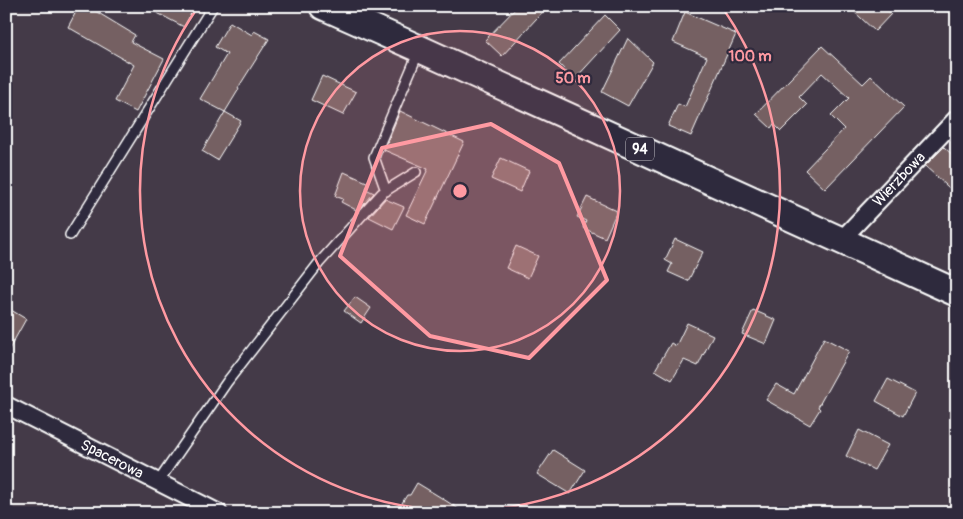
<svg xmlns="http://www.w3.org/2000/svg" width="963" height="519" viewBox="0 0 963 519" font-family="Pangolin,sans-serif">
  <rect width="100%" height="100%" fill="#443a48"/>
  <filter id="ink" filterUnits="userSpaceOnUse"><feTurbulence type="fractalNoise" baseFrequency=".02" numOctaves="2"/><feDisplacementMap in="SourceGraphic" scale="10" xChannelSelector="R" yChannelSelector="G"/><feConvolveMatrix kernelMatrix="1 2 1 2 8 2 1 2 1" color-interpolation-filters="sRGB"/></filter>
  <g filter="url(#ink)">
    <path fill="#756062" stroke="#fff" d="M 79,6 L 87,6 L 135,35 L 131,42 L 164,59 L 136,112 L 115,101 L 134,65 L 68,27 Z
      M 144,6 L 195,6 L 184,27 Z
      M 518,6 L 548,6 L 502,56 L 485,40 Z
      M 848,6 L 882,6 L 891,14 L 875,31 Z
      M 685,12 L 736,34 L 691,136 L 668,126 L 678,104 L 685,107 L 707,57 L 673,42 Z
      M 605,15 L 620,30 L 574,80 L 559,64 Z
      M 230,22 L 252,35 L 254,31 L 269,39 L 238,88 L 239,89 L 225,112 L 241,121 L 217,160 L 202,151 L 225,112 L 200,99 L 227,54 L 215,47 Z
      M 628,38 L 653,62 L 628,106 L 602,92 Z
      M 822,46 L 863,84 L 871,76 L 904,107 L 825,189 L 805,170 L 844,129 L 831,116 L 849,98 L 822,73 L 799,97 L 807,105 L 781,131 L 774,124 L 771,128 L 756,114 Z
      M 322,76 L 356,92 L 343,115 L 311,100 Z
      M 400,111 L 464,142 L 425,224 L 406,215 L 428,169 L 384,150 Z
      M 944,147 L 957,159 L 957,195 L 925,166 Z
      M 501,158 L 529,171 L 520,192 L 491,179 Z
      M 344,172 L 369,183 L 366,189 L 374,193 L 358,211 L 341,202 L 343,199 L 335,196 Z
      M 587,197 L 617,211 L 605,238 L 583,228 L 586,221 L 577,217 Z
      M 385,199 L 404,207 L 393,229 L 369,217 Z
      M 675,239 L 703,252 L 688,281 L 668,272 L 672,264 L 665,260 Z
      M 516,246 L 538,256 L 528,278 L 506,268 Z
      M 355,297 L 371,308 L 361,323 L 344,311 Z
      M 6,307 L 26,319 L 6,355 Z
      M 753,310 L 776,320 L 766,344 L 742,334 Z
      M 687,323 L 713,335 L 698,366 L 684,360 L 672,380 L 655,370 L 671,343 L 676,346 Z
      M 824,338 L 849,351 L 818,407 L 820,409 L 810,425 L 766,400 L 776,384 L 794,394 Z
      M 888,379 L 915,393 L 903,416 L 876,401 Z
      M 859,430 L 888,445 L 874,470 L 846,456 Z
      M 553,450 L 585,470 L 570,494 L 537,474 Z
      M 417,483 L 440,497 L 465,513 L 405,513 L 402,503 L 407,495 L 410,495 Z"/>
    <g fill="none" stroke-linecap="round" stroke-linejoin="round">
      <defs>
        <path id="lane" d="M 386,191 L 374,157 L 419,51
          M 70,235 L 213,6
          M 158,482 L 227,382 L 319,263 L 382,193 L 416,172"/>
        <g id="street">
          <path id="s1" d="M 841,240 L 957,118"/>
          <path id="s2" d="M 6,405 L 219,513"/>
        </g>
        <path id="primary" d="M 323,6 L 420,49 L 957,293"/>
      </defs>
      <use href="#lane" stroke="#fff" stroke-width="12"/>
      <use href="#street" stroke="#fff" stroke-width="20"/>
      <use href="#primary" stroke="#fff" stroke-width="30"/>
      <use href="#lane" stroke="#2f2a3d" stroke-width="9"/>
      <use href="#street" stroke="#2f2a3d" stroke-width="16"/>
      <use href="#primary" stroke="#2f2a3d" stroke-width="26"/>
    </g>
  </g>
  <path fill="#ff9aa2" fill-opacity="0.2" stroke="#ff9aa2" stroke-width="4" stroke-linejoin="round" d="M 491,124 L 559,163 L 607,280 L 529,358 L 430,336 L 340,256 L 382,148 Z"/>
  <circle cx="460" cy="191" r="160" fill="#ff9aa2" fill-opacity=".12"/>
  <g fill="none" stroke="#ff9aa2" stroke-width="2.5">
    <circle cx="460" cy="191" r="160"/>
    <path d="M722 7A320 320 0 1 1 198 7"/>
  </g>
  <g text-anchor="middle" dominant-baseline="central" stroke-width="4.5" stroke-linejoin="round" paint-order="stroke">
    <rect fill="#2f2a3d" stroke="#c1bfc5" stroke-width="1" x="626" y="137.5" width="28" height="23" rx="4"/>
    <g font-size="14" font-weight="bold" fill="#fff">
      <text x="640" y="149">94</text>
    </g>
    <g font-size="15" fill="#fff" stroke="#2f2a3d">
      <text stroke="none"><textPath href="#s1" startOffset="84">Wierzbowa</textPath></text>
      <text stroke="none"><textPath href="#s2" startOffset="119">Spacerowa</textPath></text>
    </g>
  </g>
  <circle cx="460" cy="191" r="8" fill="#ff9aa2" stroke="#2f2a3d" stroke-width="2.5"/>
  <g font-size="15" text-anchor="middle" font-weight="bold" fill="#ff9aa2" stroke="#2f2a3d" stroke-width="4.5" stroke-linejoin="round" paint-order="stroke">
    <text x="750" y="61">100 m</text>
    <text x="573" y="83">50 m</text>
  </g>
  <rect width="963" height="519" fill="none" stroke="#2f2a3d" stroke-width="25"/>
  <rect x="12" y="12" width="938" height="494" fill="none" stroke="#fff" stroke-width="2" filter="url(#ink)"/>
</svg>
